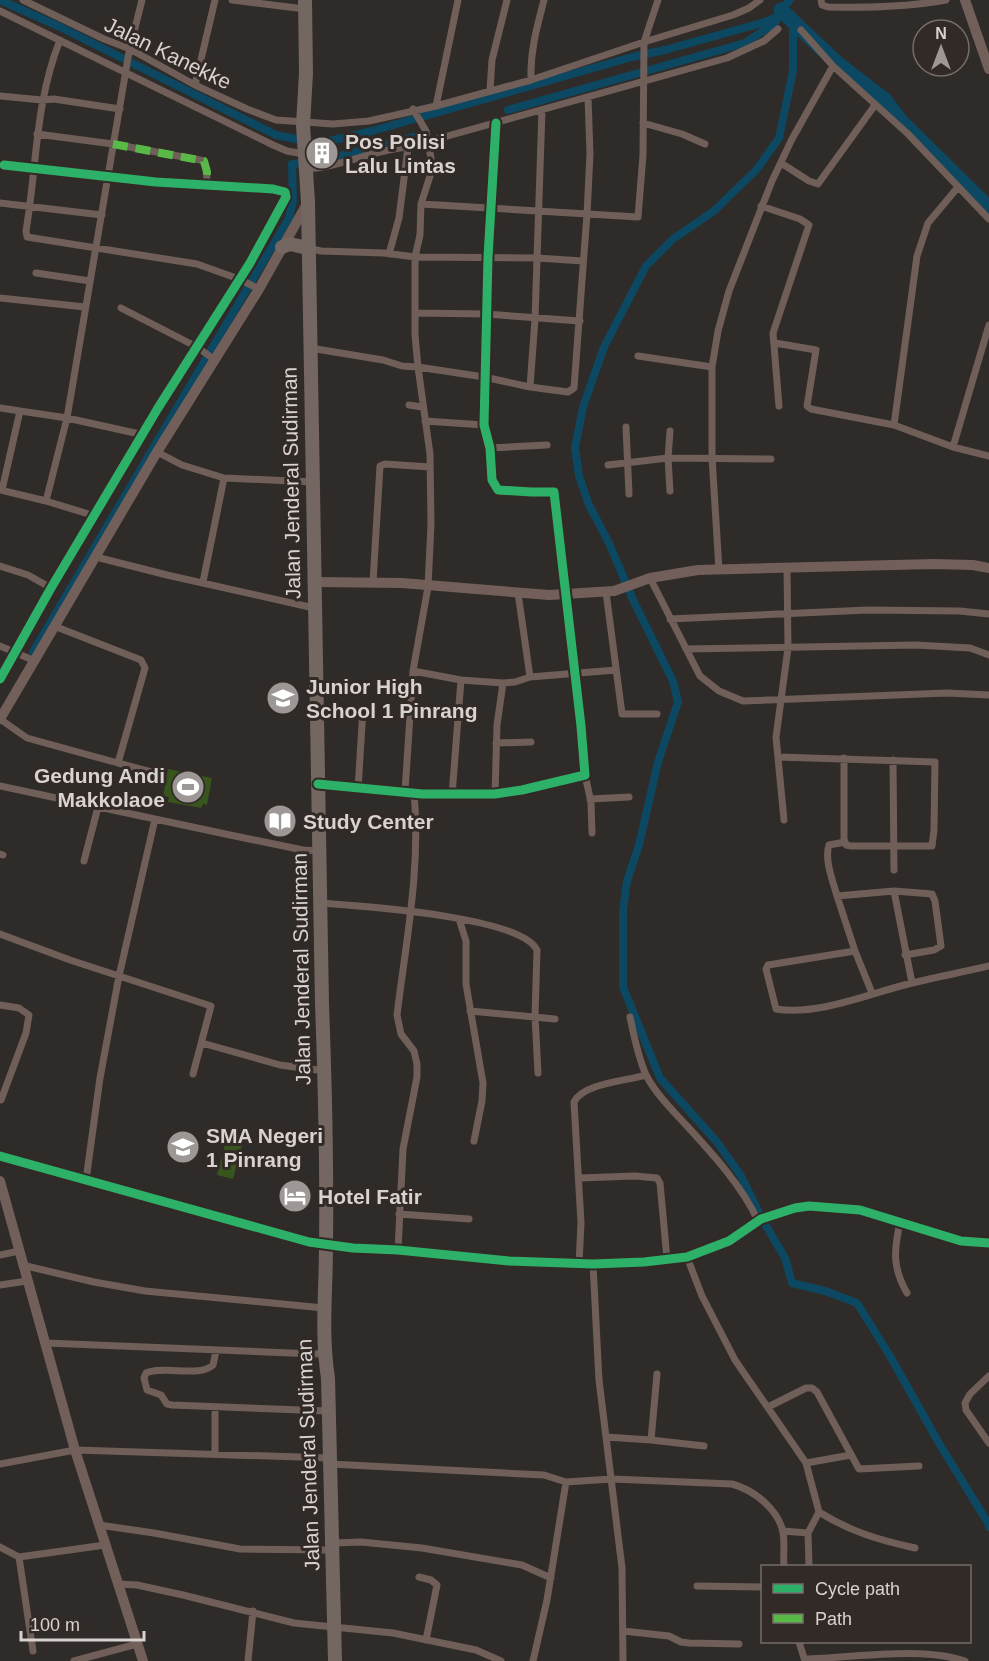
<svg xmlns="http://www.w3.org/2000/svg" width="989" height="1661" viewBox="0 0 989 1661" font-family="Helvetica,sans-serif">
  <rect width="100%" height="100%" fill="#2f2b29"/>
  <path fill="#37551d" d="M 168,769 L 212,778 L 207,805 L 203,804 L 201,808 L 168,802 L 169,797 L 163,796 Z
    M 226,1141 L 242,1145 L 233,1179 L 217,1175 Z"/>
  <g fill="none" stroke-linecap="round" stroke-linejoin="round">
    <path stroke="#0c4861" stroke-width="8" d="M 0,0 L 58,26 L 276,135 L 311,142 L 329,141 L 372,131 L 632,57 L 665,50 L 765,22 L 777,17 L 781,10
      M 790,0 L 781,10 L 793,25 L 793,71 L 779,138 L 757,169 L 714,211 L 673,239 L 646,266 L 604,347 L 583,407 L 575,448 L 579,476 L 589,505 L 609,543 L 634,602 L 673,681 L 678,702 L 658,762 L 639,845 L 627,881 L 623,911 L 623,987 L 660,1078 L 717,1142 L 741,1176 L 762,1219 L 785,1258 L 792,1283 L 825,1291 L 857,1303 L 890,1356 L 940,1445 L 988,1523 L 989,1527
      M 508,110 L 745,43 L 775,23 L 777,19
      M 33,652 L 289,218 L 293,201 L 292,164 L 323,160 L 424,134"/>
    <path stroke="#0c4861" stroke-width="15" d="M 781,10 L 837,63 L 885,100 L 900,120 L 989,208"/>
    <path stroke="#705e58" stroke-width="7" d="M 23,0 L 104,39 L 130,49 L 195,85 L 247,109 L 276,120 L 333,124 L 369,121 L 436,106 L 531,80 L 644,42 L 733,15 L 749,8 L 760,0
      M 232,0 L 305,9
      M 821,0 L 822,5 L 828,7 C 868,8 907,7 946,0
      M 0,11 L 273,145 L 287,151 L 304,154
      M 801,30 L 833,66
      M 60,40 C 35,103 37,166 26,231 L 27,237 L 197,264 L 239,279 L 259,289
      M 531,80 C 530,51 537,27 544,0
      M 195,85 L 215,0
      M 490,90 L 492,60 L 507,0
      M 0,96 L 42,100 L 54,99 L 120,109
      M 436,106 L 458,0
      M 413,109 L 426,131 L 431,158 L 430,176 L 421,204 L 420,235 L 415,257 L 415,335 L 418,367 L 484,377 L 530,387 L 568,392 L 574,388 L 587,214 L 590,154 L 588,97
      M 643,123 L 682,134 L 705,144
      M 37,134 L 113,144 L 200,160 L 204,161 L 207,172 L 206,185
      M 781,163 L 809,181 L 818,184 L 875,105
      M 306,169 C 341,167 372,150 408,147 L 727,58 L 764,41 L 778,29
      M 0,203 L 102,215
      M 421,204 L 638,217 L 643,155 L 644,42 L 658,0
      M 761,206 L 800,219 L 809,225 L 773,333 L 779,406
      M 307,248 L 321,251 L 384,253 L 415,257 L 537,258 L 583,261
      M 389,254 L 399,218 L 408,147
      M 36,273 L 90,281
      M 0,298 L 85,307
      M 121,308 L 197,347 L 215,360
      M 415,313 L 486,314 L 580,321
      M 775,343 L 816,350 L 807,406 L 811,409 L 894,425 L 953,447 L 989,456
      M 310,348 L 383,360 L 402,366 L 418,367 L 430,454 L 431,524 L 428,587 L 413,671 L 405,791
      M 638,356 L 712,367
      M 530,387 L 535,319 L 542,110
      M 409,405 L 422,407
      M 0,408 L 67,418 L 144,435
      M 425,421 L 484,425
      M 894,425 L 917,256 L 928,223 L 958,187
      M 626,427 L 629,494
      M 670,431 L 668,458 L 670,491
      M 953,447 L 989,325
      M 490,448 L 547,445
      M 157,452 L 182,465 L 224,478 L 203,582
      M 608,465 L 668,458 L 771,459
      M 224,478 L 313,482
      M 0,490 L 46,501 L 95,516
      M 2,490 L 20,411
      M 46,501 L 67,418 L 129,52 L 142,0
      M 96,557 L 167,575 L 314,608
      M 0,566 L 28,575 L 51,588
      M 719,570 L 712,457 L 712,367 L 718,331 L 729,291 L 772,181 L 792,139 L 833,66 L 908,134 L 989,219
      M 650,578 L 700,676 L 719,691 L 743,701 L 947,693 L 989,695
      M 373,582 L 380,466 L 385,464 L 430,467
      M 606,592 L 622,714 L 657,714
      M 518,593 L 530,677
      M 670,619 L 868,610 L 960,611 L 989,614
      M 54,626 L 141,660 L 145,668 L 118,763 L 155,773
      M 0,646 L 35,661
      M 686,649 L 916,645 L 970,648 L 989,655
      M 413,671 L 461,680 L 503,683 L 515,682 L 530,677 L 616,670
      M 0,679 L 51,588 L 158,408 L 250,263 L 286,197 L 285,192 L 273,189 L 156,182 L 4,165
      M 0,719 L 27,738 L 118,763
      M 496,743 L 531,742
      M 778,757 L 935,762 L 934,830 L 932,846 L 851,846 L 846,845 L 844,839 L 844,758
      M 893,760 L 894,870
      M 585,775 L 591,802 L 592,833
      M 318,784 L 422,794 L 495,794 L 522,790 L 585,775 L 581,726 L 554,492 L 531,492 L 498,490 L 492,480 L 490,448 L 484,425 L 488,257 L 496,123
      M 0,786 L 230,835 L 303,850 L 320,851
      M 358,789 L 363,709
      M 495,794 L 497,725 L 503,683
      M 452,795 L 461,680
      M 590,799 L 629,797
      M 784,820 L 776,737 L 788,648 L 787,568
      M 845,842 L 829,845 C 824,860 833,881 837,896 L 894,891 L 912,983
      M 0,854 L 3,855
      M 84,861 L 98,807
      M 894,891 L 932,894 L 935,901 L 941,946 L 934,950 L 905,955
      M 837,896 L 855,951 L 872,993
      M 320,903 C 359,906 520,916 537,950 L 535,1016 L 538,1073
      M 459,919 L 466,941 L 466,984 L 483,1083 L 482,1101 L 474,1141
      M 0,934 L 70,960 L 211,1006 L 193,1074
      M 855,951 L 768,965 L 766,969 L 776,1009 C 819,1016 870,993 912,983 C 937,977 963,972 989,966
      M 0,1005 L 19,1008 L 29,1015 L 26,1033 L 1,1100
      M 470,1011 L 555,1019
      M 630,1017 C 634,1036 638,1057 646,1075 C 656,1094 672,1110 686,1125 C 711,1152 743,1187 758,1221
      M 202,1043 L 280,1065 L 325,1071
      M 579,1178 L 635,1176 L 657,1178 L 660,1183 L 667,1259
      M 86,1180 L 100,1078 L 119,976 L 155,819
      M 399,1214 L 469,1219
      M 900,1222 C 894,1250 892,1267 907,1293
      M 398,1250 L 403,1149 L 417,1077 L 417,1064 L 414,1051 L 401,1034 L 397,1015 C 406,941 421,868 414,792
      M 0,1255 L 19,1251
      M 687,1257 L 702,1296 L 735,1360 L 806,1463 L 819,1512 L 808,1533 L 783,1531
      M 579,1264 L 581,1223 L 574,1102 C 583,1083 627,1081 646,1075
      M 593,1264 L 599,1380 L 622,1568 L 623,1661
      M 22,1265 L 94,1282 L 145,1291 L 324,1308
      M 0,1285 L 27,1281
      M 46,1343 L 315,1354 L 324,1353
      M 216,1351 L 213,1365 C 199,1378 165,1365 146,1373 L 144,1378 L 147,1390 L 161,1395 L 167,1404 L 172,1405 L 328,1411
      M 989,1376 L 970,1394 L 965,1403 L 966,1410 L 989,1443
      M 768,1407 L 806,1388 L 812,1388 L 817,1392 L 859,1469 L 919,1466
      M 606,1437 L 651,1440 L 704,1446
      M 651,1440 L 657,1374
      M 215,1454 L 215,1408
      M 806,1463 L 851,1455
      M 0,1464 L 75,1450 L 330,1458
      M 330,1464 L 544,1475 L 566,1482 L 612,1479 L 732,1484 C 754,1490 778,1509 783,1532 C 785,1543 783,1556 784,1566
      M 819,1512 C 851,1532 879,1540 915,1548
      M 99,1525 L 154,1533 L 240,1549 L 332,1550
      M 808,1533 L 809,1566
      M 333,1543 L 361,1542 L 422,1548 L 522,1565 L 551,1578
      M 0,1547 L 19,1557 L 33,1651
      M 19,1557 L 105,1545
      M 419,1577 L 431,1580 L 437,1585 L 426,1640
      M 118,1584 L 137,1585 L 183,1595 L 294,1623 L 393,1633 L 476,1650 L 501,1661
      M 697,1586 L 762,1587
      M 623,1631 L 669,1636 L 681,1642 L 689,1643 L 739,1644
      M 799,1642 L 805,1661
      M 805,1659 C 852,1658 920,1646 965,1661
      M 74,1661 L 137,1644
      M 248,1661 L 253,1611
      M 533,1661 L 547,1600 L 566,1482"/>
    <path stroke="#725f59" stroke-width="10" d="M 965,0 L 989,69
      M 315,582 L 402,583 L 549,595 L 614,591 L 650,578 L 698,570 L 934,564 L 973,565 L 989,568
      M 0,719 L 157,452 L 259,289 L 308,202
      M 0,1156 L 309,1242 L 353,1248 L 398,1250 L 509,1261 L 593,1264 L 644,1262 L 687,1257 L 729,1241 L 761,1219 L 795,1208 L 809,1206 L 860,1210 L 961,1241 L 989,1243
      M 0,1181 L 75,1450 L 143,1661"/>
    <path stroke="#746660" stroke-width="14" d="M 305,0 L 306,73 L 303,125 L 308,202 L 322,1004 C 325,1085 327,1166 326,1246 C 326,1290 321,1334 328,1378 L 335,1661
      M 282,247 L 290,244 L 307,248"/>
    <path stroke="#58b947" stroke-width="8" stroke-dasharray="15 8" stroke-linecap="butt" d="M 113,144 L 204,161 L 207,172 L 206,185"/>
    <defs>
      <path id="cycleway" d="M 0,679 L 51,588 L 158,408 L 250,263 L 286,197 L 285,192 L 273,189 L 156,182 L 4,165
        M 318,784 L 422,794 L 495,794 L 522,790 L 585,775 L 581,726 L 554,492 L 531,492 L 498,490 L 492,480 L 490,448 L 484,425 L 488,257 L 496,123
        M 0,1156 L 309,1242 L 353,1248 L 398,1250 L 509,1261 L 593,1264 L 644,1262 L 687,1257 L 729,1241 L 761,1219 L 795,1208 L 809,1206 L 860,1210 L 961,1241 L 989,1243"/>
    </defs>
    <use href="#cycleway" stroke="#322a26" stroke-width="13"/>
    <use href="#cycleway" stroke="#2db169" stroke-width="9"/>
  </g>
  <defs>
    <symbol id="building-disc" viewBox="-11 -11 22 22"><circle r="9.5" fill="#9d9896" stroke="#322a26"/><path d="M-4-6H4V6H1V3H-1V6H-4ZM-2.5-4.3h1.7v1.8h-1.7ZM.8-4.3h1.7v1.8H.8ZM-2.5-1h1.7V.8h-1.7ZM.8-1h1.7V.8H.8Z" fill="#fff"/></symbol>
    <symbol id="school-disc" viewBox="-11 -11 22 22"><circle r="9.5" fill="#9d9896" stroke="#322a26"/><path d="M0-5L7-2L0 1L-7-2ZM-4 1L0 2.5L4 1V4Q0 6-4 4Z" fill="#fff"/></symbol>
    <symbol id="stadium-disc" viewBox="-11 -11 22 22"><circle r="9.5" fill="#9d9896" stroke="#322a26"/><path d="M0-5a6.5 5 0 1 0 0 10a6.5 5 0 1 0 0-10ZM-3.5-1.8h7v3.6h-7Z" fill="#fff"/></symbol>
    <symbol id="library-disc" viewBox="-11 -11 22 22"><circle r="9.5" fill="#9d9896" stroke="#322a26"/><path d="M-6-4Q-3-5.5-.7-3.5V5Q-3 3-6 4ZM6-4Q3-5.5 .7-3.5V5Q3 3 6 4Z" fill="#fff"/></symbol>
    <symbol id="hotel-disc" viewBox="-11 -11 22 22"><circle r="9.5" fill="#9d9896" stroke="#322a26"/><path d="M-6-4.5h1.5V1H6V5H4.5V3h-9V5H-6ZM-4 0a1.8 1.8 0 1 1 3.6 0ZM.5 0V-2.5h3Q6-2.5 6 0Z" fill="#fff"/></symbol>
  </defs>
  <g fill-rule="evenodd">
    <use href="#building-disc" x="303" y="134" width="38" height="38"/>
    <use href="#school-disc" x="264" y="679" width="38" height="38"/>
    <use href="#stadium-disc" x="169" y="768" width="38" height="38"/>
    <use href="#library-disc" x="261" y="802" width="38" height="38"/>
    <use href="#school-disc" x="164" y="1128" width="38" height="38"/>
    <use href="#hotel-disc" x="276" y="1177" width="38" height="38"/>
  </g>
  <g text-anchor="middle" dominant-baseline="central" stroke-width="6" stroke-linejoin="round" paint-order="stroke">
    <g font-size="21" fill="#d8d2d0" stroke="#322a26">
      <text transform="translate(168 53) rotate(26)">Jalan Kanekke</text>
      <text transform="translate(291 483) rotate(-91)">Jalan Jenderal Sudirman</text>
      <text transform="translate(301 969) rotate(-91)">Jalan Jenderal Sudirman</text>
      <text transform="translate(308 1455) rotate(-92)">Jalan Jenderal Sudirman</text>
    </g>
    <g font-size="21" font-weight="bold" fill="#d8d2d0" stroke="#322a26" text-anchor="start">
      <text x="345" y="141">Pos Polisi<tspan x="345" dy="24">Lalu Lintas</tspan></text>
      <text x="306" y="686">Junior High<tspan x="306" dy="24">School 1 Pinrang</tspan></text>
      <text x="165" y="775" text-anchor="end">Gedung Andi<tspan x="165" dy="24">Makkolaoe</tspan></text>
      <text x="303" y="821">Study Center</text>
      <text x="206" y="1135">SMA Negeri<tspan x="206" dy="24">1 Pinrang</tspan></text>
      <text x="318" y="1196">Hotel Fatir</text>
    </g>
  </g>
  <rect x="761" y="1565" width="210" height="78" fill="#322a26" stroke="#746d6a" stroke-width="1.5"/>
  <rect x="773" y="1584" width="30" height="9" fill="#2db169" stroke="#746d6a" stroke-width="1.5"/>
  <text x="815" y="1595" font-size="18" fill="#d8d2d0">Cycle path</text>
  <rect x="773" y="1614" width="30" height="9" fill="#58b947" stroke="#746d6a" stroke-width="1.5"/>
  <text x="815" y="1625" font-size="18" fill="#d8d2d0">Path</text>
  <g transform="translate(941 48)"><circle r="28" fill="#322a26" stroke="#746d6a" stroke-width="1.5"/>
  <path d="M0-4.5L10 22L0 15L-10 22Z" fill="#9d9896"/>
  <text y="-9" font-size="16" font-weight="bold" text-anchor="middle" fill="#d8d2d0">N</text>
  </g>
  <path d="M21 1631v9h123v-9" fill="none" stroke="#d8d2d0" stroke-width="3"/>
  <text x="30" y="1631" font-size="18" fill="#d8d2d0" stroke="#322a26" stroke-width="4.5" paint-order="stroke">100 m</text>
</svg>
